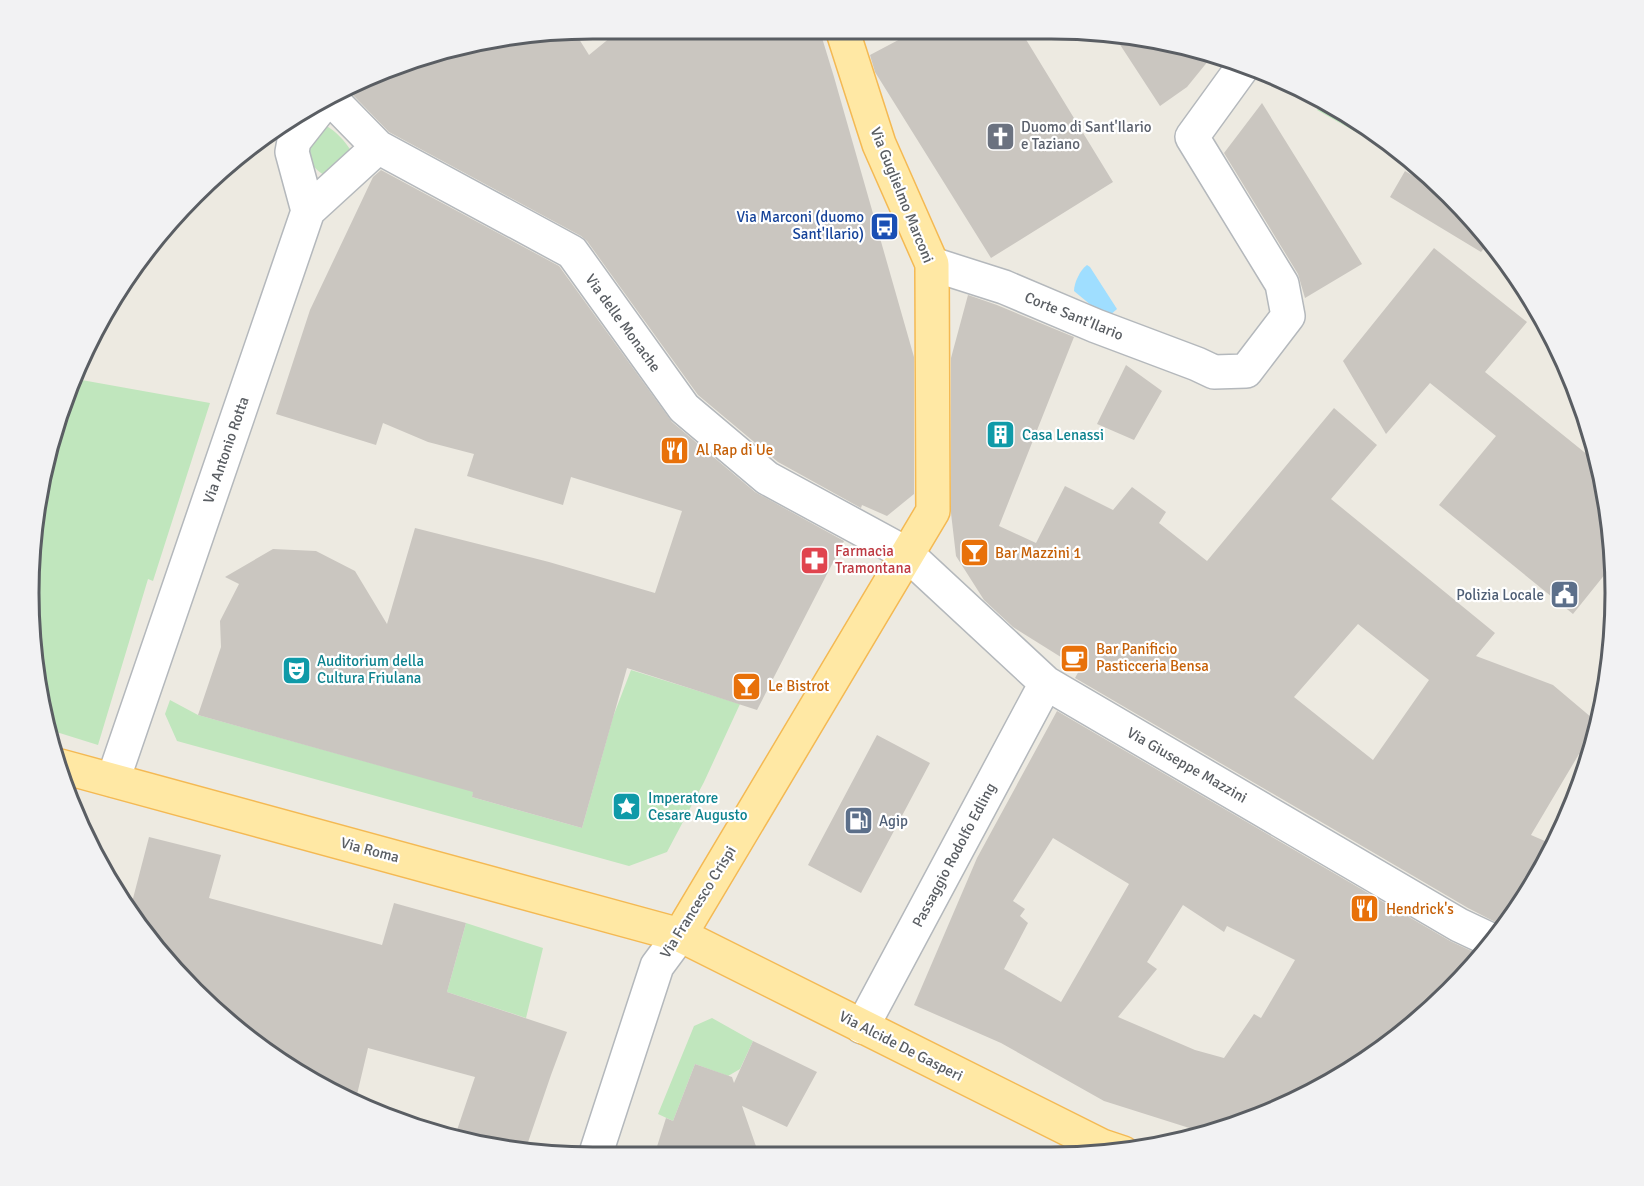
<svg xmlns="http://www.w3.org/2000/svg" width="1644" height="1186" viewBox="0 0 1644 1186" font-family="Signika,sans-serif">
  <rect width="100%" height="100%" fill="#edeae1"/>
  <path fill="#c0e6bd" d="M 1320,103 L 1364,123 L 1402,158 L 1317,110 Z
    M 325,125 C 337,132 344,140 352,152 L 329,178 C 305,164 308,157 312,132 Z
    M 76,379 L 210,403 L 153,581 L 148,579 L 98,745 L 50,730 L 33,666 L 33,519 Z
    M 631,670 L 740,704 L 704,782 L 667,852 L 629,866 L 177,741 L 165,714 L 170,700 L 198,715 L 418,776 L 479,771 L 472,797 L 582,828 L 613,717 Z
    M 466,923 L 543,948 L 526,1018 L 447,992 Z
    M 712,1018 L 753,1041 L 740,1069 L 728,1076 L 695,1064 L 673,1121 L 658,1114 L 694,1026 Z"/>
  <path fill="#9fdeff" d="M 1087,265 L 1090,267 L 1117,309 L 1109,316 L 1104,316 L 1074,291 C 1074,283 1080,270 1087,265 Z"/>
  <path fill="#cac6c0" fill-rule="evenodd" d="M 622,28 L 819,28 L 834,77 L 914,357 L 914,494 L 887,516 L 862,505 L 861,508 L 778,462 L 698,395 L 587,241 L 581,236 L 389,132 L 350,92 L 447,48 L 574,31 L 589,55 Z
    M 921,28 L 1019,28 L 1113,182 L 991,258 L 875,72 L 870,55 Z
    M 1115,37 L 1197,48 L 1213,55 L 1187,87 L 1160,106 Z
    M 1262,103 L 1362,264 L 1305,298 L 1298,274 L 1224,153 Z
    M 381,170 L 559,266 L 672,422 L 755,492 L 844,541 L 757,710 L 627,668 L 582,828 L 472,797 L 473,792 L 198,715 L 221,647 L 220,621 L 239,584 L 225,577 L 273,549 L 316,551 L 355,571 L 387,624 L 415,528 L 549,562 L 655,593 L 682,511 L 571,477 L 563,505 L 467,476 L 474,454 L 428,442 L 383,423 L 376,445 L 276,414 L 310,310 L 373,177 Z
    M 1405,171 L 1434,188 L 1490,241 L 1481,252 L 1390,197 Z
    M 1434,248 L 1527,322 L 1485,372 L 1599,464 L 1614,556 L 1614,563 L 1573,614 L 1439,505 L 1496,436 L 1430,383 L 1386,434 L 1343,361 Z
    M 968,295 L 997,305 L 1074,337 L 999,526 L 1036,543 L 1065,486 L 1113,510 L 1132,487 L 1166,512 L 1159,523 L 1207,561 L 1334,408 L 1377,445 L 1331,499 L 1495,633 L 1476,656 L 1553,685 L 1598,723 L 1589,761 L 1579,754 L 1531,835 L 1554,845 L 1540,875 L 1503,926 L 1468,908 L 1075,678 L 1080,669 L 1013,627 L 984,600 L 956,556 L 951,513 L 951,358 ZM 1358,624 L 1429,680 L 1373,760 L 1294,697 Z
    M 1126,365 L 1162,391 L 1134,440 L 1097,424 Z
    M 1057,711 L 1450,941 L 1482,956 L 1476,965 L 1395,1041 L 1267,1114 L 1202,1132 L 1104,1101 L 1001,1043 L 914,1005 L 977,858 ZM 1053,838 L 1129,884 L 1061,1002 L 1004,969 L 1028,923 L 1020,916 L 1025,909 L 1013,901 ZM 1183,905 L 1224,932 L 1227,926 L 1295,960 L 1261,1018 L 1254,1014 L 1224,1058 L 1195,1050 L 1118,1017 L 1157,969 L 1147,962 Z
    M 877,735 L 930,763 L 861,893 L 808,865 Z
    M 149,837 L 221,855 L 209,898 L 382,945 L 394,903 L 466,923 L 447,992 L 567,1032 L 551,1075 L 525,1151 L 454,1139 L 475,1077 L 368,1048 L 355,1103 L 343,1099 L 221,1018 L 145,937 L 130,910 Z
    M 753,1041 L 817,1072 L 787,1127 L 742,1106 L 759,1155 L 654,1156 L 666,1118 L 673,1121 L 695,1064 L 732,1077 L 734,1083 Z"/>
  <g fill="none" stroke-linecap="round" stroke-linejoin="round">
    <defs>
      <path id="minor" d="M 332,100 L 378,147 L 572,252 L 684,408 L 767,478 L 907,554 L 1046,683 L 1459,925 L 1493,941
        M 308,211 L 292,152 L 294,141 L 323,104
        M 932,264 L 1004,287 L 1096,326 L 1197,364 L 1214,372 L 1246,371 L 1288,316 L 1282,284 L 1192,137 L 1242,68
        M 113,780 L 308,211 L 378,147
        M 862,1027 L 1046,683
        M 595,1156 L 657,966 L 680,935"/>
      <path id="major" d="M 60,766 L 680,935 L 1102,1146 L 1123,1153
        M 680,935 L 933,511 L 932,264 L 879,144 L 842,29"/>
    </defs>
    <use href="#minor" stroke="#b4b8bc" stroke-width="36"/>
    <use href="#major" stroke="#f4b953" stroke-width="36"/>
    <use href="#minor" stroke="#fff" stroke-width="33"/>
    <use href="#major" stroke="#ffe8a4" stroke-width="33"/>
  </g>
  <defs>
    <symbol id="church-square" viewBox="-11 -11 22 22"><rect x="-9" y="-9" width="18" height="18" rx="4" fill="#6b7280" stroke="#fff"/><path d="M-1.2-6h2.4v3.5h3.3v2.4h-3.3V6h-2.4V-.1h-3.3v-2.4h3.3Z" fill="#fff"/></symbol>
    <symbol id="bus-square" viewBox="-11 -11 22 22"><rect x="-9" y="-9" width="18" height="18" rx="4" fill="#1a4fb4" stroke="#fff"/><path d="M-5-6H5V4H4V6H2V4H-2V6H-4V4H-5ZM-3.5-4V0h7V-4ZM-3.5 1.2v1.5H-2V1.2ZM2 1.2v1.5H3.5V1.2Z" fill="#fff"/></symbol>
    <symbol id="building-square" viewBox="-11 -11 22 22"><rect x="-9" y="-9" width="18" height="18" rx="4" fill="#0f9aa8" stroke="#fff"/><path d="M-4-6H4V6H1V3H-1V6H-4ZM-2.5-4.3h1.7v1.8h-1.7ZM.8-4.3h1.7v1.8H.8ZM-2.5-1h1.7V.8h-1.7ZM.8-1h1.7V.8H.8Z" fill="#fff"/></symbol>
    <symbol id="restaurant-square" viewBox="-11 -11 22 22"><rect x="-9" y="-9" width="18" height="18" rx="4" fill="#e8710a" stroke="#fff"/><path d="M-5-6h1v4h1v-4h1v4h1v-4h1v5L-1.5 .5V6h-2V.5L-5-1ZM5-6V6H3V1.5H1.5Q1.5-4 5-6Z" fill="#fff"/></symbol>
    <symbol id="bar-square" viewBox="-11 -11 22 22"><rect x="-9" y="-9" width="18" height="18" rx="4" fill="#e8710a" stroke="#fff"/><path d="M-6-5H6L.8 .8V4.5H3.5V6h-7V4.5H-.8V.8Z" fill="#fff"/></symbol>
    <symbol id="pharmacy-square" viewBox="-11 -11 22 22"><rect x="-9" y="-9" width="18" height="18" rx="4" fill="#e0444e" stroke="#fff"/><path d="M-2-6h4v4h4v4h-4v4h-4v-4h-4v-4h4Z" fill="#fff"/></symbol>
    <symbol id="civic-square" viewBox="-11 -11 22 22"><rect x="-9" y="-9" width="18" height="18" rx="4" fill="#5c6f8a" stroke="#fff"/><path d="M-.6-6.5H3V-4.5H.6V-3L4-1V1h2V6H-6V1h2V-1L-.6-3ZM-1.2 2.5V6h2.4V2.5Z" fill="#fff"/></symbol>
    <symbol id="cafe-square" viewBox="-11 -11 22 22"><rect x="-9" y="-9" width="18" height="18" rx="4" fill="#e8710a" stroke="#fff"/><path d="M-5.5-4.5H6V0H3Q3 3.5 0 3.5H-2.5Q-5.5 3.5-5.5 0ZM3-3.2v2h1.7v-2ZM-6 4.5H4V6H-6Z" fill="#fff"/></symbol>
    <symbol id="theatre-square" viewBox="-11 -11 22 22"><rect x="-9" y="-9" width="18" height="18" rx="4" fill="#0f9aa8" stroke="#fff"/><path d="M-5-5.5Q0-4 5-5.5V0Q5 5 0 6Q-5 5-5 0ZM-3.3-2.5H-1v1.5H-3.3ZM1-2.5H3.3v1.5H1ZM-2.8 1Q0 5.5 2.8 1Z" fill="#fff"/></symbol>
    <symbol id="sight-square" viewBox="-11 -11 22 22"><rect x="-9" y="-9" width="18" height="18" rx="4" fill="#0f9aa8" stroke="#fff"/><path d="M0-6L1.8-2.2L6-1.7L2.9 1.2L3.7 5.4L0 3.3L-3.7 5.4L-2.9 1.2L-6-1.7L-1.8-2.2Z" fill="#fff"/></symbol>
    <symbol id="fuel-square" viewBox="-11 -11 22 22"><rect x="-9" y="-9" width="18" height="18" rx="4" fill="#5c6f8a" stroke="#fff"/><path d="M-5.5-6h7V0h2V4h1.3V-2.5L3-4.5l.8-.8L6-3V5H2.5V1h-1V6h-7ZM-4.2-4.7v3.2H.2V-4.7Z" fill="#fff"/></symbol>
  </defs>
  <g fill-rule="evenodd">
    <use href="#church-square" x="984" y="120" width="33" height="33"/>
    <use href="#bus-square" x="868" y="210" width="33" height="33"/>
    <use href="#building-square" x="984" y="418" width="33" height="33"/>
    <use href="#restaurant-square" x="658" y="434" width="33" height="33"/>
    <use href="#bar-square" x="958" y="536" width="33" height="33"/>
    <use href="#pharmacy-square" x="798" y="544" width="33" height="33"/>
    <use href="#civic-square" x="1548" y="578" width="33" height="33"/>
    <use href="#cafe-square" x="1058" y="642" width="33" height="33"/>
    <use href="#theatre-square" x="280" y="654" width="33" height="33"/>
    <use href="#bar-square" x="730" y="670" width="33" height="33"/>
    <use href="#sight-square" x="610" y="790" width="33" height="33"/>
    <use href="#fuel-square" x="842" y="804" width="33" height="33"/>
    <use href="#restaurant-square" x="1348" y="892" width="33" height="33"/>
  </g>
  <g text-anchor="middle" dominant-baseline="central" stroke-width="4.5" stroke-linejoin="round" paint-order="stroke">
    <g font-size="15" fill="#5b616d" stroke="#fff" text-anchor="start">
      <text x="1021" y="127">Duomo di Sant'Ilario<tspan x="1021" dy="17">e Taziano</tspan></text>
    </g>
    <g font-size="15" fill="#5a5e63" stroke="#fff">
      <text transform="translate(902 195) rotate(68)">Via Guglielmo Marconi</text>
      <text transform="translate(1074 316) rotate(22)">Corte Sant'Ilario</text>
      <text transform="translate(623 323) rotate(54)">Via delle Monache</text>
      <text transform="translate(226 450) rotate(-71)">Via Antonio Rotta</text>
      <text transform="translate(1187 765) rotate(30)">Via Giuseppe Mazzini</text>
      <text transform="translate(370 850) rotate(15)">Via Roma</text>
      <text transform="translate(954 855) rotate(-62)">Passaggio Rodolfo Edling</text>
      <text transform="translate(698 902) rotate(-58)">Via Francesco Crispi</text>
      <text transform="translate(901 1046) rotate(27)">Via Alcide De Gasperi</text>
    </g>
    <g font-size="15" fill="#164399" stroke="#fff" text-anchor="end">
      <text x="864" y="217">Via Marconi (duomo<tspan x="864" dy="17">Sant'Ilario)</tspan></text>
    </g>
    <g font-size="15" fill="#0d838f" stroke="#fff" text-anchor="start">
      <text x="1022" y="435">Casa Lenassi</text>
      <text x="317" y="661">Auditorium della<tspan x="317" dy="17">Cultura Friulana</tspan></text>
      <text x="648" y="798">Imperatore<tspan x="648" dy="17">Cesare Augusto</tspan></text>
    </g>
    <g font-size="15" fill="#c56008" stroke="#fff" text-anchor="start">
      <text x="696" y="450">Al Rap di Ue</text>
      <text x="995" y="553">Bar Mazzini 1</text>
      <text x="1096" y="649">Bar Panificio<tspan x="1096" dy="17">Pasticceria Bensa</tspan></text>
      <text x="768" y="686">Le Bistrot</text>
      <text x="1386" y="909">Hendrick's</text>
    </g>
    <g font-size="15" fill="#be3a42" stroke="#fff" text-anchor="start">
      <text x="835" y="551">Farmacia<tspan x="835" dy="17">Tramontana</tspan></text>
    </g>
    <g font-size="15" fill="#4e5e75" stroke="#fff" text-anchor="end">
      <text x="1544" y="595">Polizia Locale</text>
      <text x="879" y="821" text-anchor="start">Agip</text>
    </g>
  </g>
  <path d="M0 0H1644V1186H0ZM593 39H1051A554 554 0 0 1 1605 593V593A554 554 0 0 1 1051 1147H593A554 554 0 0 1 39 593V593A554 554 0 0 1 593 39Z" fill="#f2f2f3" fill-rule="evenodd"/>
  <path fill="none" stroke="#5a5e63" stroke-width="3" d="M593 39H1051A554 554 0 0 1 1605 593V593A554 554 0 0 1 1051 1147H593A554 554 0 0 1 39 593V593A554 554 0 0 1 593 39Z"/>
</svg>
